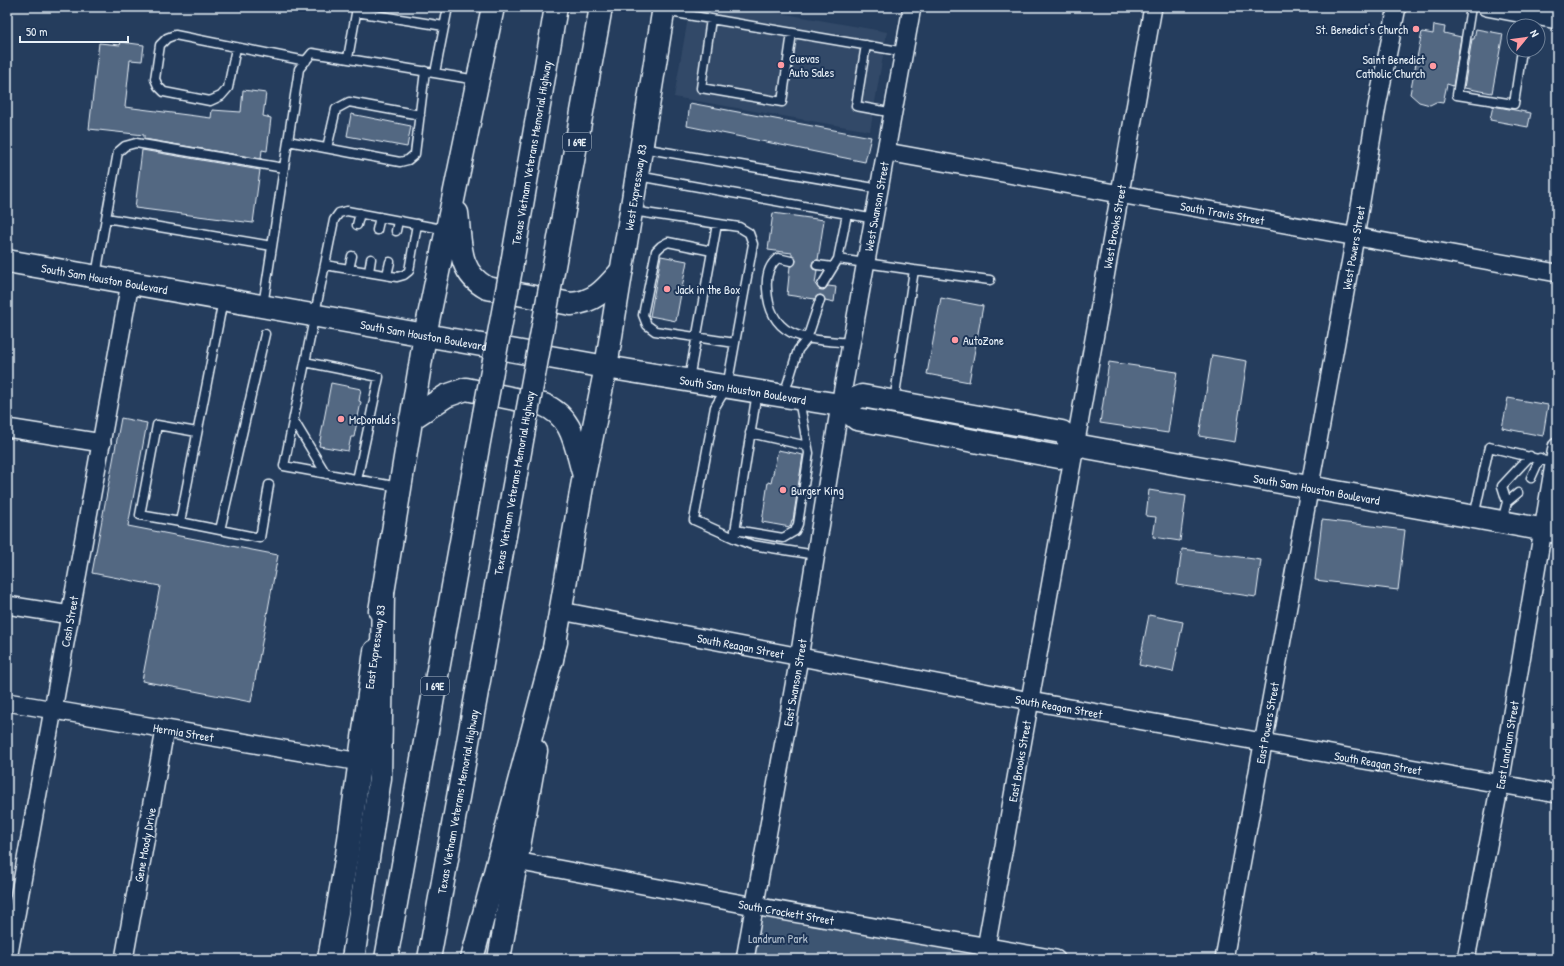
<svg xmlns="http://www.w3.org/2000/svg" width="1564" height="966" viewBox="0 0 1564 966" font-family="'Patrick Hand',sans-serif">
  <rect width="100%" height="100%" fill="#253d5d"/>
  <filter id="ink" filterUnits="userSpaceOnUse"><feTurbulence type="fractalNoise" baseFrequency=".025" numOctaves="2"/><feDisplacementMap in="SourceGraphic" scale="8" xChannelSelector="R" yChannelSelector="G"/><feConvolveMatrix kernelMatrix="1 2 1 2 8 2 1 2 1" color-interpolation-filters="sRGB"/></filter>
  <g filter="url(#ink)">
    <path fill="#334a68" d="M 690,7 L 745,7 L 887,32 L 870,131 L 674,97 Z"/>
    <path fill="#3e5472" stroke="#93a2b5" d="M 763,916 L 972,951 L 975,959 L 753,959 L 761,918 Z"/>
    <path fill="#536782" stroke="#e8f1f8" d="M 1434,25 L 1445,27 L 1444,33 L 1461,37 L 1453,86 L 1447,84 L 1443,103 L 1436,102 L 1430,105 L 1419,102 L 1410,94 L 1422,32 L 1433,34 Z
      M 1476,29 L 1503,34 L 1492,93 L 1464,88 L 1472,39 L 1474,39 Z
      M 121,42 L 144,45 L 142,61 L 130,60 L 125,107 L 211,118 L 212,110 L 241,112 L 243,90 L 266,93 L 263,116 L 271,118 L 267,151 L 262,150 L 261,159 L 144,139 L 144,135 L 89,129 L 99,43 L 120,45 Z
      M 690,103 L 871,137 L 865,162 L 687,126 Z
      M 1493,106 L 1531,113 L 1528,127 L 1490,120 Z
      M 351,114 L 411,126 L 407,147 L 347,136 Z
      M 142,150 L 260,170 L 253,223 L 135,208 Z
      M 773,213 L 824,220 L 818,260 L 813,261 L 812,265 L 813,269 L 817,270 L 815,284 L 819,289 L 824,290 L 828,286 L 836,287 L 834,302 L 825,300 L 821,295 L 817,296 L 815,299 L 787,295 L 790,266 L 795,264 L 796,260 L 792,256 L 792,253 L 768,250 Z
      M 661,256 L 687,261 L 676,321 L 650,316 Z
      M 941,298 L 983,306 L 969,382 L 927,374 Z
      M 1212,355 L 1247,361 L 1235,442 L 1199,436 Z
      M 1109,362 L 1177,372 L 1168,433 L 1100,423 Z
      M 331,383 L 361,389 L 359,401 L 361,402 L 354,437 L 351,437 L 348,451 L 319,446 Z
      M 1508,398 L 1548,405 L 1543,436 L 1502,428 Z
      M 121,418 L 147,423 L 128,526 L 278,555 L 251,702 L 142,681 L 160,586 L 92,573 Z
      M 778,450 L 803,455 L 793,520 L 792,520 L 790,527 L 762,522 L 768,482 L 771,483 Z
      M 1149,490 L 1186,496 L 1180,541 L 1153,537 L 1156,517 L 1146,516 Z
      M 1322,520 L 1405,530 L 1398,590 L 1315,580 Z
      M 1182,549 L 1261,560 L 1256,597 L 1177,585 Z
      M 1149,615 L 1183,622 L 1173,672 L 1139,665 Z"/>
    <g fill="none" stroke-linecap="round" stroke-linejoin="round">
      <defs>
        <path id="lane" d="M 1471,7 L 1457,95 L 1514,104 L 1522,50
          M 664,11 L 905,52
          M 356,12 L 444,26
          M 711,19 L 701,88 L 782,102 L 792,33
          M 866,45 L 856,106 L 894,113
          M 236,48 L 228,88 L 221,96 L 210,101 L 164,92 L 158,86 L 155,79 L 160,45 L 167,38 L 175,35 L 306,61
          M 348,58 L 357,8
          M 435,73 L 448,7
          M 288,141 L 400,162 L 408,160 L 415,154 L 425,71
          M 327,148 L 336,109 L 349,102 L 420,115
          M 642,148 L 880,189
          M 638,176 L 875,219
          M 632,211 L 739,227 L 749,233 L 753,244 L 727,387 L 715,407 L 694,520 L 734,538
          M 106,218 L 118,152 L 125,146 L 136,143 L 284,168
          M 357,225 L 360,213
          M 377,230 L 380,217
          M 396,231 L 398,221
          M 712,251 L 668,242 L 661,246 L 656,251 L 643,315 L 647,325 L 655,331 L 735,343
          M 838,259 L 914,270 L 894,401
          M 791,261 L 778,258 C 769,265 766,277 767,289 C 770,342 811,339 852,343
          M 325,265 L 397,277 L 404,275 L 409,271 L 417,224
          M 817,265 L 833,267
          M 349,269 L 352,256
          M 914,270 L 990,280
          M 369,272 L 371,259
          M 387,275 L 390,262
          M 96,276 L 106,218 L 272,246
          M 822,285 L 838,259 L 847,214
          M 223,300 L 180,522 L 220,530 L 265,334
          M 263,306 L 299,69 L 312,53 L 477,80
          M 305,362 L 379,377 L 357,480
          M 689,379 L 717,224
          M 757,392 L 734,538 L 752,545 L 816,555
          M 784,395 L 798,350 L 807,339 L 820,300
          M 799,400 L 808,448
          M 294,421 L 326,474
          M 1531,478 L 1540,458
          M 399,487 L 284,466 L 334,220 L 339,213 L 347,211 L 447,230
          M 1507,502 L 1502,486 L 1530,456
          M 1474,517 L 1489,447 L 1554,463
          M 1502,521 L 1507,502 L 1518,493
          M 180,522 L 140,515 L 157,425 L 197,432
          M 220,530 L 260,538 L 269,485
          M 735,530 L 783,538 L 795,531 L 798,524 L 809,453 L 808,448 L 803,445 L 750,433"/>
        <g id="street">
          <path d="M 1486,7 L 1557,20"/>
          <path id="s1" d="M 887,152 L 1557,273"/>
          <path d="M 7,428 L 102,443"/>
          <path d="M 7,605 L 70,615"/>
          <path id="s2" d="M 561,611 L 1030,701 L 1557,794"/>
          <path id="s3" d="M 7,702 L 360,762"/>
          <path id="s4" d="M 516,861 L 754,906 L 1056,959"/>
          <path id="s5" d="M 8,959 L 130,283"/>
          <path id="s6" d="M 124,959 L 165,730"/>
          <path id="s7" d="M 745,959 L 799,658 L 840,405 L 912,7"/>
          <path id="s8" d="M 984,959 L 1153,7"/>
          <path id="s9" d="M 1224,959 L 1355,237 L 1377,106 L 1397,7"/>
          <path id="s10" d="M 1466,959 L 1500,784 L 1557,447"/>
        </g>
        <g id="secondary">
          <path d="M 457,213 C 461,243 457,272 487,288 L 571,304 C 597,301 605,289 622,270"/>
          <path id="s11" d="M 7,261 L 606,367 L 840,405 L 857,419 L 1059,457 L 1075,445"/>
          <path id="s12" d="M 840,405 L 862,396 L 1062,432 L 1075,445 L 1557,532"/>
          <path d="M 411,419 L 446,396 L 466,389 L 544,405 C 573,417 575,445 583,472"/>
          <path d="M 380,611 L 425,335 L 493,7"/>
          <path id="s13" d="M 552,660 L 584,475 L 606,367 L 664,7"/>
          <path d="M 329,959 L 347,854 L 375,651"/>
          <path d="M 499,959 L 536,751"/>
        </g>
        <g id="highway">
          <path id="s14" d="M 511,269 L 556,7"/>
          <path d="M 552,277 L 601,7"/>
          <path d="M 353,959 L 380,778 L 383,592"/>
          <path d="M 386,959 L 484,414"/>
          <path id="s15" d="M 429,959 L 525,424"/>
          <path d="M 472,959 L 556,642"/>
        </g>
      </defs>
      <use href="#lane" stroke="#e8f1f8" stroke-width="11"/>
      <use href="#street" stroke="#e8f1f8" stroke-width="20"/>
      <use href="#secondary" stroke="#e8f1f8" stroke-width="25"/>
      <use href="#highway" stroke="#e8f1f8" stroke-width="25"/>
      <use href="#lane" stroke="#1d3557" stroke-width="8"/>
      <use href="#street" stroke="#1d3557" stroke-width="17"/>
      <use href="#secondary" stroke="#1d3557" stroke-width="22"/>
      <use href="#highway" stroke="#1d3557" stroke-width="22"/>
      <defs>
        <path id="highway-bridge" d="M 484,414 L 511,269
          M 525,424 L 552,277"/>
      </defs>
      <use href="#highway-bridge" stroke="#e8f1f8" stroke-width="25" stroke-linecap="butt"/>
      <use href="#highway-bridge" stroke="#1d3557" stroke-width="22"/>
    </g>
  </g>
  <g fill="#ff9aa2" stroke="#1d3557" stroke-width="1.5">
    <circle cx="1416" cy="29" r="4"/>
    <circle cx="781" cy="65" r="4"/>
    <circle cx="1433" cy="66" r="4"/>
    <circle cx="667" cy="289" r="4"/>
    <circle cx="955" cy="340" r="4"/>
    <circle cx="341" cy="419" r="4"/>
    <circle cx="783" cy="490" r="4"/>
  </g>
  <g text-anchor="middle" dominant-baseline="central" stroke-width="4" stroke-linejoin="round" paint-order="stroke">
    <g fill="#1d3557" stroke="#abb9c8" stroke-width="1">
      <rect x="563" y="133" width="28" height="18" rx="3"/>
      <rect x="421" y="677" width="28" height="18" rx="3"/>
    </g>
    <g font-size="11" font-weight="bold" fill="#e8f1f8">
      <text x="577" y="142">I 69E</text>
      <text x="435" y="686">I 69E</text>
    </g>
    <g font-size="12" fill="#e8f1f8" stroke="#1d3557" text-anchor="start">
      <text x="1408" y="29" text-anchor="end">St. Benedict's Church</text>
      <text x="789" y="58">Cuevas<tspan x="789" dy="14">Auto Sales</tspan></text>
      <text x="1425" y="59" text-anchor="end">Saint Benedict<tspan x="1425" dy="14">Catholic Church</tspan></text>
      <text x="675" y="289">Jack in the Box</text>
      <text x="963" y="340">AutoZone</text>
      <text x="349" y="419">McDonald's</text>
      <text x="791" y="490">Burger King</text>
    </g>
    <g font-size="12" fill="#e8f1f8" stroke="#1d3557">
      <text stroke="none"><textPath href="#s14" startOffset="118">Texas Vietnam Veterans Memorial Highway</textPath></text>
      <text stroke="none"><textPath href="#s13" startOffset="480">West Expressway 83</textPath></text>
      <text stroke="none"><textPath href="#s7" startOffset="764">West Swanson Street</textPath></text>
      <text stroke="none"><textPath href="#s1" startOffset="341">South Travis Street</textPath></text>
      <text stroke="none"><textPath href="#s8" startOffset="744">West Brooks Street</textPath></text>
      <text stroke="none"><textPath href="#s9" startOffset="723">West Powers Street</textPath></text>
      <text stroke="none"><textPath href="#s11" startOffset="99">South Sam Houston Boulevard</textPath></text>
      <text stroke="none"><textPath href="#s11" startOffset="423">South Sam Houston Boulevard</textPath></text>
      <text stroke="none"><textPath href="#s11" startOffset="747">South Sam Houston Boulevard</textPath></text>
      <text transform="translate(514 483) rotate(-80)">Texas Vietnam Veterans Memorial Highway</text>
      <text stroke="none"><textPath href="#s12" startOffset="491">South Sam Houston Boulevard</textPath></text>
      <text stroke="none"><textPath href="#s5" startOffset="343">Cash Street</textPath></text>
      <text stroke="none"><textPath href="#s2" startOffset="183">South Reagan Street</textPath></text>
      <text transform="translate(375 647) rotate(-82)">East Expressway 83</text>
      <text stroke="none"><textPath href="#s7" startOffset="281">East Swanson Street</textPath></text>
      <text stroke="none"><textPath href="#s2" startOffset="507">South Reagan Street</textPath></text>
      <text stroke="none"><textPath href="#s9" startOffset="240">East Powers Street</textPath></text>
      <text stroke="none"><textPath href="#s3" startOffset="179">Hermia Street</textPath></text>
      <text stroke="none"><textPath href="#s10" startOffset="218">East Landrum Street</textPath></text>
      <text stroke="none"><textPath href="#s8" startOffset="201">East Brooks Street</textPath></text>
      <text stroke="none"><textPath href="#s2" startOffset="831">South Reagan Street</textPath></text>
      <text stroke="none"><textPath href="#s15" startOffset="160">Texas Vietnam Veterans Memorial Highway</textPath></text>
      <text stroke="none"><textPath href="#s6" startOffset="116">Gene Moody Drive</textPath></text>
      <text stroke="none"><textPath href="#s4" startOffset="275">South Crockett Street</textPath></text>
    </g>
    <g font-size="12" fill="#b5c2d0" stroke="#1d3557">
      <text x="778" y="938">Landrum Park</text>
    </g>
  </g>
  <rect width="1564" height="966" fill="none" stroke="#1d3557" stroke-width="24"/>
  <rect x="12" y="12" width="1540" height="942" fill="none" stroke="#e8f1f8" stroke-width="1.5" filter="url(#ink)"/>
  <g transform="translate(1526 38) rotate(61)"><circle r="19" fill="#1d3557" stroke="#6e8097"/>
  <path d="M0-3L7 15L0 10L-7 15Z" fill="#ff9aa2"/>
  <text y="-6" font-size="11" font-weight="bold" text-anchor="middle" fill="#e8f1f8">N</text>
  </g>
  <path d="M20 36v6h108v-6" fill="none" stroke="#e8f1f8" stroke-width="2"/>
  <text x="26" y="36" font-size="12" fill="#e8f1f8" stroke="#1d3557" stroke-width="3" paint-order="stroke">50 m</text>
</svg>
